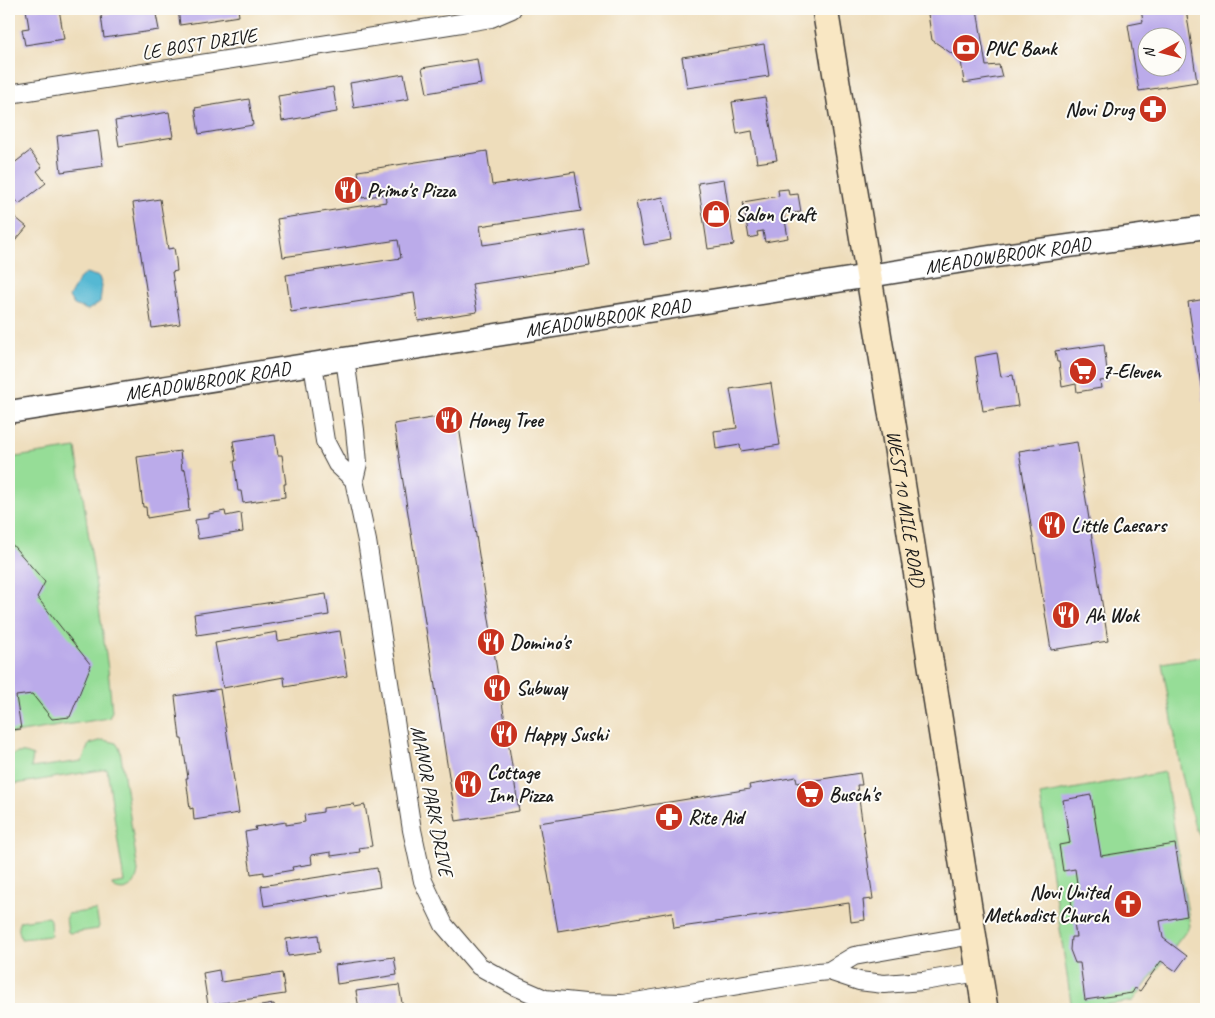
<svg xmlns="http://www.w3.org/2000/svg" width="1215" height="1018" viewBox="0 0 1215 1018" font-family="Caveat,sans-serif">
  <rect width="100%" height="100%" fill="#fdfcf7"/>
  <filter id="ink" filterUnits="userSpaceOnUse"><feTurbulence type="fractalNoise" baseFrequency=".02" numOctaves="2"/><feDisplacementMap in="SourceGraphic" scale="10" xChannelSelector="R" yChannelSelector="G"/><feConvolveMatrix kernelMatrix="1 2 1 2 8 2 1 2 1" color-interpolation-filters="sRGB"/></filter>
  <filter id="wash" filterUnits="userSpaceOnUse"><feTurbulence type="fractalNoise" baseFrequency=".0096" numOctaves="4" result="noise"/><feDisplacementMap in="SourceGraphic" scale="20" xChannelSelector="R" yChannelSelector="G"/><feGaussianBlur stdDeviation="1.12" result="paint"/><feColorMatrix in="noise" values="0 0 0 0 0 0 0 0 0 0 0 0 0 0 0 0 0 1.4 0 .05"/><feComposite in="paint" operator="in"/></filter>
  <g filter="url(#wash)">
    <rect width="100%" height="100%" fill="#edb"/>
    <path fill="#96dd97" stroke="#597c5a" d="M 76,448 L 108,669 L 112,711 L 109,718 L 9,734 L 9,458 Z
      M 1206,656 L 1206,841 L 1199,836 L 1195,828 L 1181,771 L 1162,663 Z
      M 103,740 L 116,743 L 120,749 L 138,871 C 137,885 125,896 112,886 L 112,884 L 124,882 L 107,769 L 9,785 L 9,757 C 16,751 26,752 33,756 L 31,768 L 82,761 L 89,744 Z
      M 1165,772 L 1190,926 L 1133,1001 L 1105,1005 L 1105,1009 L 1072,1009 L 1040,795 Z
      M 96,910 L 99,926 L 98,929 L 70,933 L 68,932 L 66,919 L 67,914 Z
      M 48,917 L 50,920 L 51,936 L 21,939 L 18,926 L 20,921 Z"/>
    <path fill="#54b8d3" stroke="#386a78" d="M 86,273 L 99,277 L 102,286 L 100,302 L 88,310 L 74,305 L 69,297 L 79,279 Z"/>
    <g id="blocks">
      <path fill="#bbabea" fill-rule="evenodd" d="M 26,9 L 59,9 L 64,39 L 25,45 L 22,29 L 29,28 Z
        M 119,9 L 155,9 L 159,30 L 104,38 L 101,15 L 120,12 Z
        M 178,9 L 238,9 L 239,16 L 180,25 Z
        M 952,9 L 977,9 L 986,66 L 999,65 L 1002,77 L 964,83 L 961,60 L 932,40 L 928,14 Z
        M 1141,9 L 1186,9 L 1197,82 L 1139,91 L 1128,25 L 1143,22 ZM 1148,38 L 1178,38 L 1178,68 L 1148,68 Z
        M 764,44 L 769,76 L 687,88 L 682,57 Z
        M 477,59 L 481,84 L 427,93 L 422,68 Z
        M 404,74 L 409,99 L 354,108 L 350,83 Z
        M 333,87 L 337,112 L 282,121 L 278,96 Z
        M 765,97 L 777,160 L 757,163 L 752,131 L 737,134 L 732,102 Z
        M 249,99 L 253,125 L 199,134 L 195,108 Z
        M 169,112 L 173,137 L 119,146 L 115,121 Z
        M 98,130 L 103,166 L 61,172 L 57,136 Z
        M 30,151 L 42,167 L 37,171 L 46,183 L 19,204 L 9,191 L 9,167 Z
        M 487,151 L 492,185 L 575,172 L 581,211 L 480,226 L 483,245 L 584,230 L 590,266 L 472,284 L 477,312 L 418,321 L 414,293 L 291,312 L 286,275 L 401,258 L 398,240 L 283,257 L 277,219 L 386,202 L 385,194 L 362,198 L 358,171 Z
        M 724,179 L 734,245 L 708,249 L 698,183 Z
        M 788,189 L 789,195 L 798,194 L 801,212 L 784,214 L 788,238 L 765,242 L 763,231 L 757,232 L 758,236 L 749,238 L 743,202 L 779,196 L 778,190 Z
        M 663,197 L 671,240 L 644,245 L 636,202 Z
        M 160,199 L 168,249 L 174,248 L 176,260 L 177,271 L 172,272 L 180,324 L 152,328 L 133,203 Z
        M 9,212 L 27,227 L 9,248 Z
        M 1206,299 L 1206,411 L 1205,411 L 1188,302 Z
        M 1104,344 L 1108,380 L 1100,381 L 1101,388 L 1077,392 L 1076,384 L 1062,387 L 1059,362 L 1057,362 L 1055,351 Z
        M 997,353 L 1001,377 L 1013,375 L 1018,406 L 983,411 L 975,357 Z
        M 771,383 L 780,445 L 741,451 L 740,445 L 716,449 L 714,431 L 737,428 L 730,389 Z
        M 457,414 L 519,811 L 456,821 L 394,424 Z
        M 275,435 L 278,455 L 282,455 L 286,484 L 284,484 L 285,497 L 243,503 L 241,491 L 238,491 L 234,461 L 236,461 L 233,441 Z
        M 1077,442 L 1108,641 L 1051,650 L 1019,451 Z
        M 180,451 L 182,470 L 185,469 L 190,499 L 188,499 L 189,511 L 147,518 L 146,507 L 143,507 L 137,457 Z
        M 225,511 L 226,516 L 241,513 L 243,532 L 198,539 L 195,520 L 209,518 L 209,514 Z
        M 9,541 L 45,582 L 37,597 L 91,665 L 70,717 L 52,719 L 32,694 L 16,696 L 21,729 L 9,730 Z
        M 326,594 L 329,615 L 197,635 L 194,614 Z
        M 340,631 L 347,676 L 285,687 L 284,677 L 223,688 L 215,643 L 277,632 L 278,641 Z
        M 220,689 L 239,813 L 194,820 L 193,808 L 190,809 L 186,778 L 188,778 L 182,739 L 180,739 L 175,696 Z
        M 860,773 L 862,785 L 857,785 L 873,899 L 863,900 L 865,920 L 851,922 L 849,903 L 674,928 L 672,912 L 558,931 L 539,823 L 750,789 L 749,785 L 796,777 L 797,783 Z
        M 1091,795 L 1101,856 L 1175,844 L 1187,916 L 1160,921 L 1163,938 L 1187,956 L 1176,971 L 1161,961 L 1140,991 L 1135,988 L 1132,993 L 1085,1000 L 1080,963 L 1075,963 L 1070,950 L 1071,937 L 1076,937 L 1070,892 L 1078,891 L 1075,869 L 1063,871 L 1059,845 L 1070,843 L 1063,800 Z
        M 354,804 L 355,807 L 365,805 L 372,846 L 359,848 L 360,852 L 331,856 L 331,852 L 311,855 L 312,864 L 292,867 L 293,870 L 264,875 L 264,872 L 251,874 L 245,832 L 256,830 L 255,827 L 286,822 L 286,825 L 305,822 L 304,815 L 323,812 L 323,808 Z
        M 377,868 L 380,887 L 264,906 L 261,886 Z
        M 318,935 L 320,952 L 288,956 L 286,939 Z
        M 394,957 L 397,975 L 337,984 L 335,965 Z
        M 219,970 L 221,982 L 282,973 L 285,994 L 208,1005 L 203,973 Z
        M 399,985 L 403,1009 L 359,1009 L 356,991 Z
        M 274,1004 L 275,1009 L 247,1009 L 247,1008 Z"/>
    </g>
  </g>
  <g filter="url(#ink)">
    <use href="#blocks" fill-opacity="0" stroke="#3c3934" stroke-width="1"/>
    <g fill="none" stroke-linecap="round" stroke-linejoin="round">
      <defs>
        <path id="minor" d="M 9,94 L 449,25 L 491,18 L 512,9
          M 345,359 L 355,430 L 358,463 L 354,480 L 367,541 L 412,830 L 423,881 L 444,925 L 479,966 L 515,986 L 545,999 L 585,1003 L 623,1004 L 818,972 L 829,971 L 859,981 L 884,984 L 923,981 L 979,972
          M 313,364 L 325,441 L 337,464 L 354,480
          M 829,971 L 854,956 L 973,935"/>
        <g id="tertiary">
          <path id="s1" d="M 9,412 L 989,257 L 1206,227"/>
        </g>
        <g id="secondary">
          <path id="s2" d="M 825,9 L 893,424 L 985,1009"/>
        </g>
      </defs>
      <use href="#minor" stroke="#3c3934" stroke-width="20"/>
      <use href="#tertiary" stroke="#3c3934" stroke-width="25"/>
      <use href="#secondary" stroke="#3c3934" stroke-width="28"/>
      <use href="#minor" stroke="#fff" stroke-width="18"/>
      <use href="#tertiary" stroke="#fff" stroke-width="22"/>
      <use href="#secondary" stroke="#f9e7c3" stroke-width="25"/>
    </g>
  </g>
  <defs>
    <symbol id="bank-disc" viewBox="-11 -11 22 22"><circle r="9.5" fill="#c8321e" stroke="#fdfcf7"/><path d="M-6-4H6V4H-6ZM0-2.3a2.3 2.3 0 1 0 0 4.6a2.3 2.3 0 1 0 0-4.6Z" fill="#fff"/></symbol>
    <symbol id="pharmacy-disc" viewBox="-11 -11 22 22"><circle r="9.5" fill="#c8321e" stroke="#fdfcf7"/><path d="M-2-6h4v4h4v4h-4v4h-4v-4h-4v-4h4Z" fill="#fff"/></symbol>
    <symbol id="restaurant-disc" viewBox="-11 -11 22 22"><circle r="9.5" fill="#c8321e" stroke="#fdfcf7"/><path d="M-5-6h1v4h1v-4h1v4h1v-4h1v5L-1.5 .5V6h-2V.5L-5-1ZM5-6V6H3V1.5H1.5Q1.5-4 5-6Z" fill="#fff"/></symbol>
    <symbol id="shop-disc" viewBox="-11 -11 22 22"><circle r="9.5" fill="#c8321e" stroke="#fdfcf7"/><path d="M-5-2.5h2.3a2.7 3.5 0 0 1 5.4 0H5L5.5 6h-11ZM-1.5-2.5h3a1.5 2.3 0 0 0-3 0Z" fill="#fff"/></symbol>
    <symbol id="supermarket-disc" viewBox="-11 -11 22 22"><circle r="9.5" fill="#c8321e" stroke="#fdfcf7"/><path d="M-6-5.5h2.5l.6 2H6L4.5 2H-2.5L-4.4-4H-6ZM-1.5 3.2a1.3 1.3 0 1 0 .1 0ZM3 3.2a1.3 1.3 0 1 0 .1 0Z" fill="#fff"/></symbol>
    <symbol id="church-disc" viewBox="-11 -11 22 22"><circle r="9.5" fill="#c8321e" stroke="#fdfcf7"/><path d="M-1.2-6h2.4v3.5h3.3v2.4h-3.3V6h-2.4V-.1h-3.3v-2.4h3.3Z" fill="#fff"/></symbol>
  </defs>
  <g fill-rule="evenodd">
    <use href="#bank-disc" x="950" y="32" width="32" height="32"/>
    <use href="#pharmacy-disc" x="1137" y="93" width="32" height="32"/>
    <use href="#restaurant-disc" x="332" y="174" width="32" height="32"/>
    <use href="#shop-disc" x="700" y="198" width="32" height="32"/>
    <use href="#supermarket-disc" x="1067" y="355" width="32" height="32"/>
    <use href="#restaurant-disc" x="433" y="404" width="32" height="32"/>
    <use href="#restaurant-disc" x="1036" y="509" width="32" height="32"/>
    <use href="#restaurant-disc" x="1050" y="599" width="32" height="32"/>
    <use href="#restaurant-disc" x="475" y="626" width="32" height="32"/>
    <use href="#restaurant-disc" x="481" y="672" width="32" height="32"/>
    <use href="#restaurant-disc" x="488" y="718" width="32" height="32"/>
    <use href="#restaurant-disc" x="452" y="768" width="32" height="32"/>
    <use href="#supermarket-disc" x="794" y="778" width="32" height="32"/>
    <use href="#pharmacy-disc" x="653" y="801" width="32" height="32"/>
    <use href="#church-disc" x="1112" y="888" width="32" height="32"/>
  </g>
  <g text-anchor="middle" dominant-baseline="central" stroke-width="4" stroke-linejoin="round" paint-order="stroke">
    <g font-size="20" fill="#1c1c1c" stroke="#fdfcf7">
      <text transform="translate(199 44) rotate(-9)">LE BOST DRIVE</text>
      <text stroke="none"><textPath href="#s1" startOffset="1011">MEADOWBROOK ROAD</textPath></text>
      <text stroke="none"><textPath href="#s1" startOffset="606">MEADOWBROOK ROAD</textPath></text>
      <text stroke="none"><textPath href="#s1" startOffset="201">MEADOWBROOK ROAD</textPath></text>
      <text stroke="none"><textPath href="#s2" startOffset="506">WEST 10 MILE ROAD</textPath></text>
      <text transform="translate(432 801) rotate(79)">MANOR PARK DRIVE</text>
    </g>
    <g font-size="20" font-weight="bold" fill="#1c1c1c" stroke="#fdfcf7" text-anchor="start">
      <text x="985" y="48">PNC Bank</text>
      <text x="1134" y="109" text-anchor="end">Novi Drug</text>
      <text x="367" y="190">Primo's Pizza</text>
      <text x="735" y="214">Salon Craft</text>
      <text x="1102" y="371">7-Eleven</text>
      <text x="468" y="420">Honey Tree</text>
      <text x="1071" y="525">Little Caesars</text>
      <text x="1085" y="615">Ah Wok</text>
      <text x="510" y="642">Domino's</text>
      <text x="516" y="688">Subway</text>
      <text x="523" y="734">Happy Sushi</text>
      <text x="487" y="772">Cottage<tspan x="487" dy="23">Inn Pizza</tspan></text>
      <text x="829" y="794">Busch's</text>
      <text x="688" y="817">Rite Aid</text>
      <text x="1109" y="892" text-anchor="end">Novi United<tspan x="1109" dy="23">Methodist Church</tspan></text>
    </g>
  </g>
  <rect width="1215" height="1018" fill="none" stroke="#fdfcf7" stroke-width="30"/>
  <g transform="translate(1162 52) rotate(263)"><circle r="24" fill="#fdfcf7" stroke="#a3a29f"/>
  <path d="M0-4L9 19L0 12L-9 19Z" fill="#c8321e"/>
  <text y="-8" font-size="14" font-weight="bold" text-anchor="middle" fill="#1c1c1c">N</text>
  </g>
</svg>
